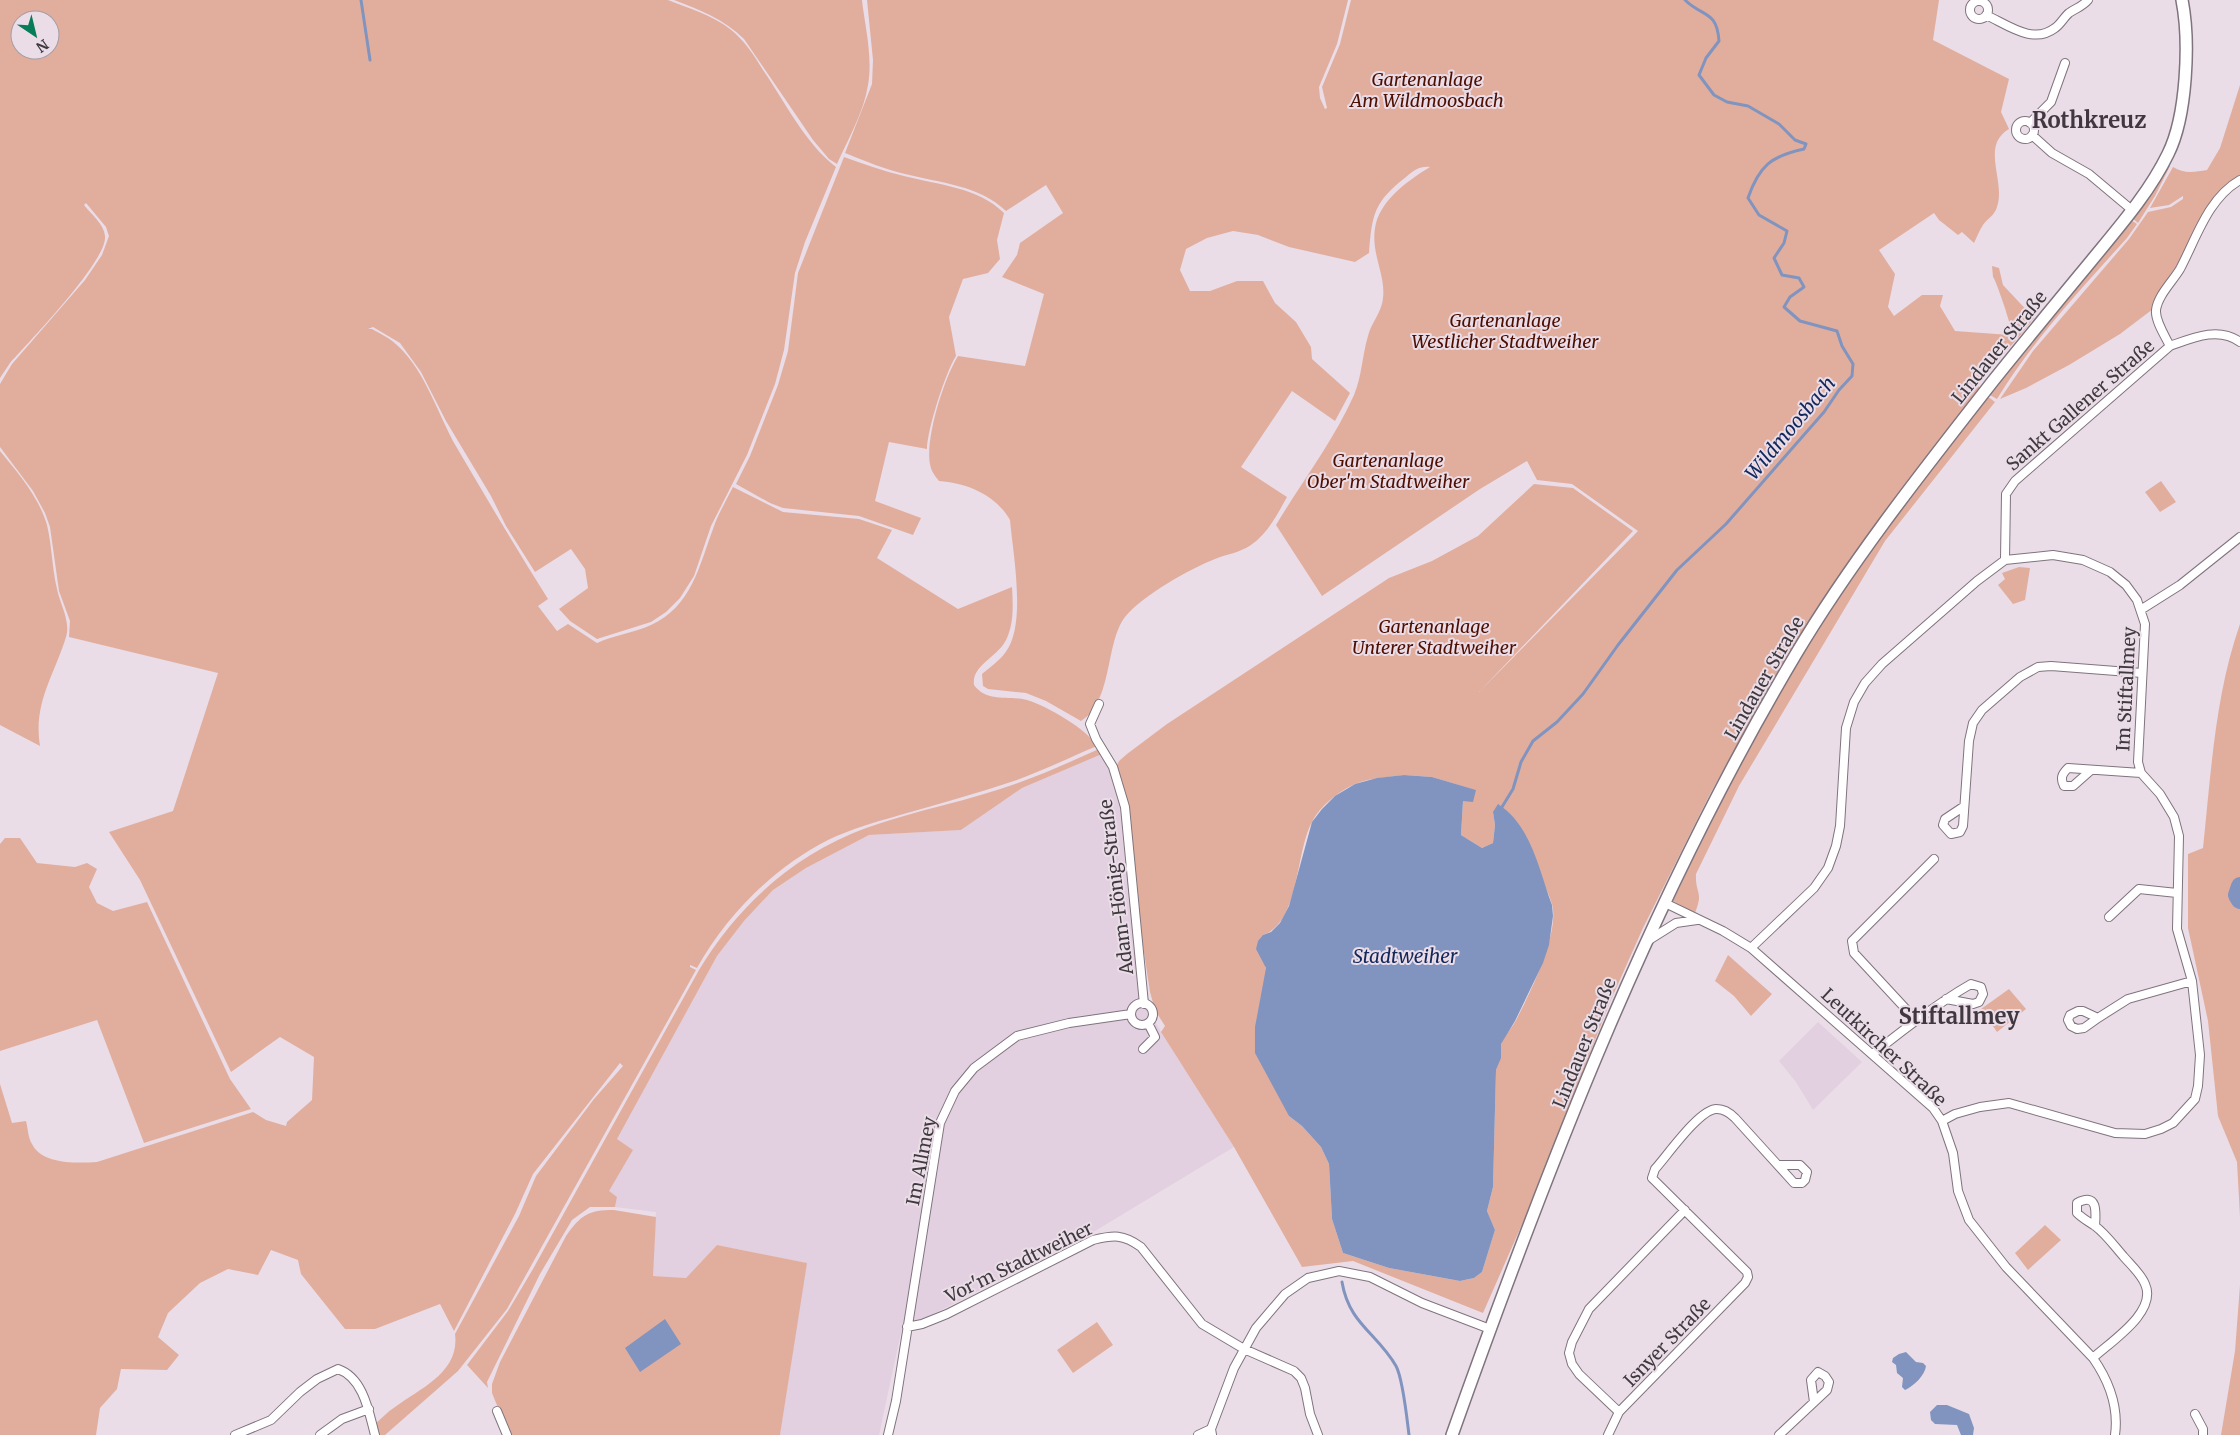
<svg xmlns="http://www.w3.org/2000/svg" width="2240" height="1435" viewBox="0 0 2240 1435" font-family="Merriweather,serif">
  <rect width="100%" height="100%" fill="#eadde8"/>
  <path fill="#e2cfdf" d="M 1102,754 L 1110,767 L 1122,807 L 1140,995 L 1161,1032 L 1234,1147 L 1095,1231 L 922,1320 L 903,1323 L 879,1435 L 780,1435 L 806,1263 L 717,1245 L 686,1278 L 652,1276 L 656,1212 L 615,1207 L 617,1197 L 608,1191 L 633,1150 L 617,1139 L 717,956 L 744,921 L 773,890 L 806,868 L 869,835 L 961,830 L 1022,788 Z
    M 1818,1022 L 1862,1062 L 1813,1110 L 1796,1082 L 1779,1061 Z"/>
  <path fill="#e1ae9e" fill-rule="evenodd" d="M 0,0 L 668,0 C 688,8 712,15 730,29 C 744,40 754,55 763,70 C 785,102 805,143 836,167 L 805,242 L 795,273 L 784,350 L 775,384 L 747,455 L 711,526 L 694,576 L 680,598 L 666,612 L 651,622 L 597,639 L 570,621 L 559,609 L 588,588 L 585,569 L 571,549 L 535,572 L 506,526 L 491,496 L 446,421 L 421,372 L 400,343 L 373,327 L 368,329 L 372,329 C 381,334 391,339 398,346 C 426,372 438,415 457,448 C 487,499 517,550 548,599 L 538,606 L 557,631 L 568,624 L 597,643 C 614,635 634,633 651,625 C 692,606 699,566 713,529 C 718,514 726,501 733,487 L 783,512 L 859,519 L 892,530 L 877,558 L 958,609 L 1012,587 C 1013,604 1014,622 1007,638 C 1000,656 971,665 974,685 C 987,703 1008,695 1027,700 C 1047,706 1087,729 1097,746 C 1071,757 1044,770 1017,780 C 978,793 939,804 900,815 C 876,822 851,829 828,840 C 773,868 727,915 697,968 L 690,965 L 690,967 L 696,970 L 507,1309 L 458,1371 L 385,1435 L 377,1435 L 374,1425 C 381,1419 387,1412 395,1407 C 421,1388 460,1372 455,1334 L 519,1216 L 536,1176 L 594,1099 L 623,1066 L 620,1063 L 533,1174 L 515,1214 L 454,1331 L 440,1304 L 375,1329 L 345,1329 L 301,1274 L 298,1260 L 271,1250 L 258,1275 L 228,1269 L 200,1283 L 168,1313 L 158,1337 L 179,1355 L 167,1370 L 121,1369 L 117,1389 L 100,1408 L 96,1435 L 0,1435 L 0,1084 L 12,1123 L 26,1121 C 28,1128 28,1138 32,1144 C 42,1165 78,1163 97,1162 L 253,1112 L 266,1120 L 286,1126 L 287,1122 L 312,1100 L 314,1057 L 280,1037 L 231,1072 L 140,880 L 109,832 L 173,811 L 218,673 L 69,637 L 70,621 L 59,591 L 50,527 L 45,513 L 33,491 L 0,447 L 0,384 L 12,364 L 85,280 L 102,255 L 109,236 L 106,227 L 86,203 L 84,205 C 91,214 104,224 105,236 C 108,260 29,342 10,363 L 0,378 ZM 20,20 L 50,20 L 50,50 L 20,50 Z
    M 674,0 L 862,0 C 865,27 873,57 868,85 C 864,112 848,139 837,164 L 829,159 L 813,140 L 744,39 C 724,19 700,10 674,0 Z
    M 867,0 L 1348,0 L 1337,44 L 1319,87 L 1320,98 L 1325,109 L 1327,108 L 1322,87 L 1340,44 L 1351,0 L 1939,0 L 1933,40 L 2009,79 L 2001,112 L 2009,129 C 1980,146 2006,181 1997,207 C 1995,215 1987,219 1983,225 C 1979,231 1977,237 1974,243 L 1962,232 L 1958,235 L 1939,220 L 1934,213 L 1879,250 L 1895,274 L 1888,307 L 1894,316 L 1922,295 L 1943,295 L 1940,306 L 1955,331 L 2010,335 L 2016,340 L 1977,385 L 1981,389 L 1792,650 L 1711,792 L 1643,928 L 1610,1002 L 1527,1213 L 1483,1313 L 1353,1261 L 1302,1267 L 1234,1147 L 1161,1032 L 1165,1026 L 1155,1010 L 1150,992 L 1116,767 L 1119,761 L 1127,754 L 1167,724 L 1389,578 L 1432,561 L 1478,536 L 1534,484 L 1573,488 L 1633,531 L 1479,692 L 1638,531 L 1572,484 L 1537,480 L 1527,461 L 1480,489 L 1322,596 L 1276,525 C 1301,483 1334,440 1354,395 C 1362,376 1362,356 1368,336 C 1371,323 1382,312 1383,298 C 1386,273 1369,252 1376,223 C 1383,198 1409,180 1430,167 C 1420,166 1414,170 1406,177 C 1374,202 1372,214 1369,253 L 1355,262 L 1289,247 L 1258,235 L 1233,231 L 1207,238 L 1186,249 L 1180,270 L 1190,291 L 1210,291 L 1237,281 L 1263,281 L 1275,303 L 1296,322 L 1311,347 L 1312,359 L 1350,393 L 1335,421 L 1292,391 L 1241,467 L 1287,497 C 1277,515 1268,533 1251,545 C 1239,553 1227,554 1215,559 C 1191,568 1142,596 1125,617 C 1105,643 1113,702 1081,721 L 1046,701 L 1026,693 L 988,689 L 983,686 L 982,674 C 990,667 999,661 1005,653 C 1027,626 1013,554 1010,520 C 996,495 967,483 939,481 C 935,476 931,471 930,464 C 925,439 944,378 958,356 L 1025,366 L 1044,294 L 1002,277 L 1017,255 L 1020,243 L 1063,213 L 1046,185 L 1006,211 C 979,185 940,183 905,174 C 884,169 865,161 845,153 L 872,84 L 873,60 ZM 1404,775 L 1432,777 L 1475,790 L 1463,801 L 1461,835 L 1482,848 L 1493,843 L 1495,825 L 1493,812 C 1514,841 1542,870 1552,904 C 1560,933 1529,996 1515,1022 C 1511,1029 1503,1037 1501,1044 C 1498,1055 1501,1058 1496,1070 L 1493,1187 L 1487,1211 L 1495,1230 L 1482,1272 L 1474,1278 L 1460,1281 L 1389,1268 L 1343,1253 L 1332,1219 L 1329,1164 L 1321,1147 L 1302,1126 L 1289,1116 L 1265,963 L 1263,935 C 1300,922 1295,853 1312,822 C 1320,806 1339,791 1355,784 C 1370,778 1388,777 1404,775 Z
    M 2240,85 L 2240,178 L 2221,194 L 2153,309 L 2120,334 L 2069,365 L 2026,388 L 2000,399 L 2033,351 L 2129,239 L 2148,212 L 2171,207 L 2183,199 L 2183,196 L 2169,205 L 2150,208 L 2173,167 C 2184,174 2194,172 2207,170 L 2220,148 Z
    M 844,157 C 864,164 883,171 904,176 C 938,185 978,187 1004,213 L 997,240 L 1000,259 L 988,273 L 963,279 L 949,317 L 956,356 C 946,371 927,430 927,449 L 889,442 L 875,501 L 921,518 L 913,535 L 859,516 L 783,508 L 770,503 L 736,484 L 750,456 L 778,385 L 788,351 L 798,273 Z
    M 2168,164 L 2170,166 L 2155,196 L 2138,223 L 2132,218 Z
    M 2131,220 L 2137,224 L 2127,238 C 2081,289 2033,340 1997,399 L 1988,394 Z
    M 1992,266 L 1999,268 L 2003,285 L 2034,318 L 2018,338 L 2012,333 C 2012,328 1996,280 1993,277 Z
    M 1987,396 L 1995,402 L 1885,541 L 1739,786 L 1696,874 C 1695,894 1704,891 1695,913 L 1673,901 C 1722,797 1776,693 1839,596 C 1884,527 1937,462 1987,396 Z
    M 0,451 C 18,473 39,497 47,525 C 52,546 52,568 57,589 C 60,604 71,622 66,637 C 54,676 33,703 40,746 L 0,725 Z
    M 2161,481 L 2176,502 L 2160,512 L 2145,492 Z
    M 2019,567 L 2030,568 L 2025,600 L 2013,604 L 1998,585 L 2005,579 L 2002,573 Z
    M 2240,624 L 2240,1217 L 2237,1162 L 2218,1116 L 2208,1021 L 2188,928 L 2188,854 L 2203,848 C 2211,773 2215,695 2240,624 Z
    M 1099,749 L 1102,754 L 1022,788 L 961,830 L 869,835 L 806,868 L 773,890 L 744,921 L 717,956 L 617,1139 L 633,1150 L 609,1191 L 617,1197 L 615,1207 L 590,1207 L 572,1220 L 540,1274 L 487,1382 L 488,1388 L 467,1365 L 508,1311 L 533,1269 L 699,970 C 738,905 795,854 866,828 C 916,810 969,801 1018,783 C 1046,773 1072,761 1099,749 Z
    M 5,838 L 20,838 L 37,863 L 75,867 L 87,863 L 97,869 L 89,887 L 97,903 L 113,911 L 147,902 L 230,1079 L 251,1109 L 144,1143 L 97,1020 L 0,1051 L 0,844 Z
    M 1728,955 L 1772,994 L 1751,1016 L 1734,996 L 1715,981 Z
    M 2009,989 L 2026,1009 L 1997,1032 L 1981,1009 Z
    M 614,1210 L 656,1217 L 653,1276 L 686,1278 L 717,1245 L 807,1263 L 780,1435 L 509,1435 L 492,1393 L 492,1384 L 500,1362 L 566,1236 C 581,1215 588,1210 614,1210 Z
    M 2045,1225 L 2061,1240 L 2028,1270 L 2015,1253 Z
    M 2240,1285 L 2240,1435 L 2221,1435 L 2235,1351 Z
    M 1097,1322 L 1113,1345 L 1073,1373 L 1057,1350 Z"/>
  <path fill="#8094bf" d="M 1404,775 L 1432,777 L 1476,790 L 1473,802 L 1463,801 L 1461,835 L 1482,848 L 1493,843 L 1495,825 L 1493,812 L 1498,804 C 1532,826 1539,871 1552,905 L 1553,916 L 1549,945 L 1543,963 L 1515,1021 L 1501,1044 L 1501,1058 L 1496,1070 L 1493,1187 L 1487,1211 L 1495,1230 L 1482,1272 L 1474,1278 L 1460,1281 L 1389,1268 L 1343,1253 L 1332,1219 L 1329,1164 L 1321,1147 L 1302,1126 L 1289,1116 L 1255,1053 L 1255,1027 L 1266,968 L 1256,949 L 1258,941 L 1263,935 L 1271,932 L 1280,923 L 1289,906 L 1312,822 L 1322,809 L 1335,796 L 1355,784 L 1377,778 Z
    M 665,1319 L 681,1344 L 640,1372 L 625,1348 Z
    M 1906,1352 L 1916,1362 L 1923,1363 L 1926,1366 C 1925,1375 1914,1386 1905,1390 L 1902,1387 L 1903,1378 L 1897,1373 L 1896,1365 L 1892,1362 L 1893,1358 L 1899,1354 Z
    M 1937,1405 L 1947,1405 L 1969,1414 L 1974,1428 L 1973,1435 L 1961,1435 L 1957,1425 L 1935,1424 L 1931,1420 L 1930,1412 Z"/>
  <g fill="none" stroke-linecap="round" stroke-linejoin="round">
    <path stroke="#8094bf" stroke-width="3" d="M 361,0 L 370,60
      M 1502,807 L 1513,789 L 1521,762 L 1533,741 L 1557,722 L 1583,694 L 1618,645 L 1677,570 L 1726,524 L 1824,412 L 1839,390 L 1852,376 L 1853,364 L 1842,346 L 1837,331 L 1800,321 L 1784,307 L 1790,297 L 1804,287 L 1799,278 L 1782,275 L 1774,258 L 1784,243 L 1787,231 L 1759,215 L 1748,198 C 1759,166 1771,156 1804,149 L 1806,144 L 1795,140 L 1779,124 L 1748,106 L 1727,102 L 1714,95 L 1699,75 L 1706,58 L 1719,41 C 1717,10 1702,17 1685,0
      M 1342,1282 C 1349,1324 1377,1333 1396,1366 C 1403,1379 1407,1419 1409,1435"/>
    <path stroke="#8094bf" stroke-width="18" d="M 2240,886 L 2237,895 L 2240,900"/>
    <defs>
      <path id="minor" d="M1970 10a9 9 0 1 1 18 0a9 9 0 1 1-18 0Z
        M 1986,15 C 2008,25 2033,45 2055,28 C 2061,24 2064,17 2069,13 C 2076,8 2082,7 2088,0
        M2016 130a9 9 0 1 1 18 0a9 9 0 1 1-18 0Z
        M 2030,123 L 2051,102 L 2065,63
        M 2032,135 L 2052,153 L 2089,174 L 2132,210
        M 2170,346 C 2165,336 2155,321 2156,310 C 2158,295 2173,281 2180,269 C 2196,239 2208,198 2240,180
        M 2005,560 L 2006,494 L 2015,481 L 2170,346 C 2192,338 2219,326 2240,342
        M 2142,609 L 2180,585 L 2240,537
        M 1099,704 L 1090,724 L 1096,739 L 1113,767 L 1125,807 L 1144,1004
        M 2090,771 L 2073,786 L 2064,786 C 2060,778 2062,774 2068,768 L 2141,773
        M 1963,807 L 1945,819 L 1943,825 L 1951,834 L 1960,832 L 1963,826 L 1969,741 L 1973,723 L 1982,710 L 2020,677 L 2038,667 L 2051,666 L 2142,673
        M 1665,903 L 1723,931 L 1751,948 L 1933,1108 L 1942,1121 L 1953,1153 L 1958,1191 L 1969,1220 L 2006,1267 L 2093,1358 C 2109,1381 2119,1406 2115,1435
        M 2109,917 L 2139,889 L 2177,893
        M 1649,940 L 1676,923 L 1697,920
        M 1751,948 L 1814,888 L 1828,868 L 1836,846 L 1840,826 L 1846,728 L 1854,702 L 1865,683 L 1882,664 L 1977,581 L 2005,560 L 2053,555 L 2083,560 L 2110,572 L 2126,585 L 2137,600 L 2145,624 L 2138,762 L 2141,773 L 2160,794 L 2174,817 L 2179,836 L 2177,929 L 2192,981 L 2200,1055 L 2198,1086 L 2195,1099 L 2173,1123 L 2161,1129 L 2145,1134 L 2115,1133 L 2009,1103 L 1980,1107 L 1955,1114 L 1942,1121
        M1131 1014a11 11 0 1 1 22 0a11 11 0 1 1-22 0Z
        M 2078,1011 L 2083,1011 L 2098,1018 L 2084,1028 L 2077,1029 L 2071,1026 L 2068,1020 L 2070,1015 Z
        M 2098,1018 L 2128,999 L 2192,981
        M 1916,1020 L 1854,953 L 1852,941 L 1934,859
        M 1143,1049 L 1155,1037 L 1148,1023
        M 1873,1054 C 1904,1029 1936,1004 1971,984 L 1981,987 L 1983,994 L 1979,1002 L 1973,1004 L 1946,999
        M 907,1327 L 922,1324 L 947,1314 L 1093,1240 C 1114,1235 1123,1234 1141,1247 L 1202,1324 L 1244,1349 L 1294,1371 L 1301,1378 L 1305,1388 L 1310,1414 L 1318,1435
        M 2093,1358 C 2110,1342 2158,1312 2145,1284 C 2141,1274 2131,1265 2124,1257 C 2115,1247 2106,1234 2095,1226 C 2088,1221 2083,1219 2077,1213 L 2077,1203 C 2098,1192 2096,1212 2095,1226
        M 497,1411 L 507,1435
        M 1619,1412 L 1579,1374 L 1572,1364 L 1569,1353 L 1572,1342 L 1589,1309 L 1685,1210
        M 2195,1414 L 2203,1429 L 2203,1435
        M 235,1435 L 271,1420 L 300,1392 L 317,1379 L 338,1369 C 364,1378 369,1413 375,1435
        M 320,1435 L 342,1419 L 369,1409
        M 888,1435 L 896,1401 L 940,1123 L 955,1091 L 974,1068 L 1017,1036 L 1069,1023 L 1131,1014
        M 1198,1435 L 1211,1429
        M 1212,1435 L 1211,1429 L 1234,1368 L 1256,1328 L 1285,1294 L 1308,1278 L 1339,1271 L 1370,1277 L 1422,1303 L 1490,1329
        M 1608,1435 L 1619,1412 L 1745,1283 L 1748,1277 L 1747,1272 L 1652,1178 L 1655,1169 C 1667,1156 1700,1108 1717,1109 C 1724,1109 1730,1113 1735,1118 L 1794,1183 L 1802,1183 L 1805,1180 L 1807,1172 L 1800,1165 L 1780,1165
        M 1779,1435 L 1827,1390 L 1829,1382 L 1825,1376 L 1818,1372 L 1811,1380 L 1814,1402"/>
      <path id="secondary" d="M 1452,1435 C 1547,1168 1650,899 1796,654 C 1852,560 1925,468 1993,381 C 2025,341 2059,300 2092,260 C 2119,227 2149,193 2168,154 C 2187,116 2190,41 2182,0"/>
    </defs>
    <use href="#minor" stroke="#7f747d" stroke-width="10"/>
    <use href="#secondary" stroke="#7f747d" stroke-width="14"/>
    <use href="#minor" stroke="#fff" stroke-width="8"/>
    <use href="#secondary" stroke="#fff" stroke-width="11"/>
  </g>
  <g text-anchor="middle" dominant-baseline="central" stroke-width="4" stroke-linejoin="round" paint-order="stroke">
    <g font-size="18" font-style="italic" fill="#4e0f00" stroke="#eadde8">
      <text x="1427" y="79">Gartenanlage<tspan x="1427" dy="21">Am Wildmoosbach</tspan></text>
      <text x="1505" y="320">Gartenanlage<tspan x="1505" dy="21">Westlicher Stadtweiher</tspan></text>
      <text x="1388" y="460">Gartenanlage<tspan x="1388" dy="21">Ober'm Stadtweiher</tspan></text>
      <text x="1434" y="626">Gartenanlage<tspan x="1434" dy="21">Unterer Stadtweiher</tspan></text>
    </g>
    <g font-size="18" fill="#3f3a3e" stroke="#eadde8">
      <text transform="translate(1999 347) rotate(-51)">Lindauer Straße</text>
      <text transform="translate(2080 405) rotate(-41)">Sankt Gallener Straße</text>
      <text transform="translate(1764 678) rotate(-60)">Lindauer Straße</text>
      <text transform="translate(2126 689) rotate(-87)">Im Stiftallmey</text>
      <text transform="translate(1116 887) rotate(-97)">Adam-Hönig-Straße</text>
      <text transform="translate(1584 1043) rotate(-68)">Lindauer Straße</text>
      <text transform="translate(1884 1047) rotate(43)">Leutkircher Straße</text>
      <text transform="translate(921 1161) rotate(-79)">Im Allmey</text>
      <text transform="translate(1019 1262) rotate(-26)">Vor'm Stadtweiher</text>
      <text transform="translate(1667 1342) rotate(-46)">Isnyer Straße</text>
    </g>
    <g font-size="19" font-style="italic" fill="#12275b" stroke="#eadde8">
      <text transform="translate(1790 428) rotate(-50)">Wildmoosbach</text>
      <text x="1405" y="956">Stadtweiher</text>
    </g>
    <g font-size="22" font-weight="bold" fill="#40373f" stroke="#eadde8">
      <text x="2089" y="120">Rothkreuz</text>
      <text x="1959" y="1016">Stiftallmey</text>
    </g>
  </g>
  <g transform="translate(35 35) rotate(145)"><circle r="24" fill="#eadde8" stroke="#a69ca4"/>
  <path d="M0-4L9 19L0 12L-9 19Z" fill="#077c58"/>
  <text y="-8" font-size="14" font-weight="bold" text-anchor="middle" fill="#3f3a3e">N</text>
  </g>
</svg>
